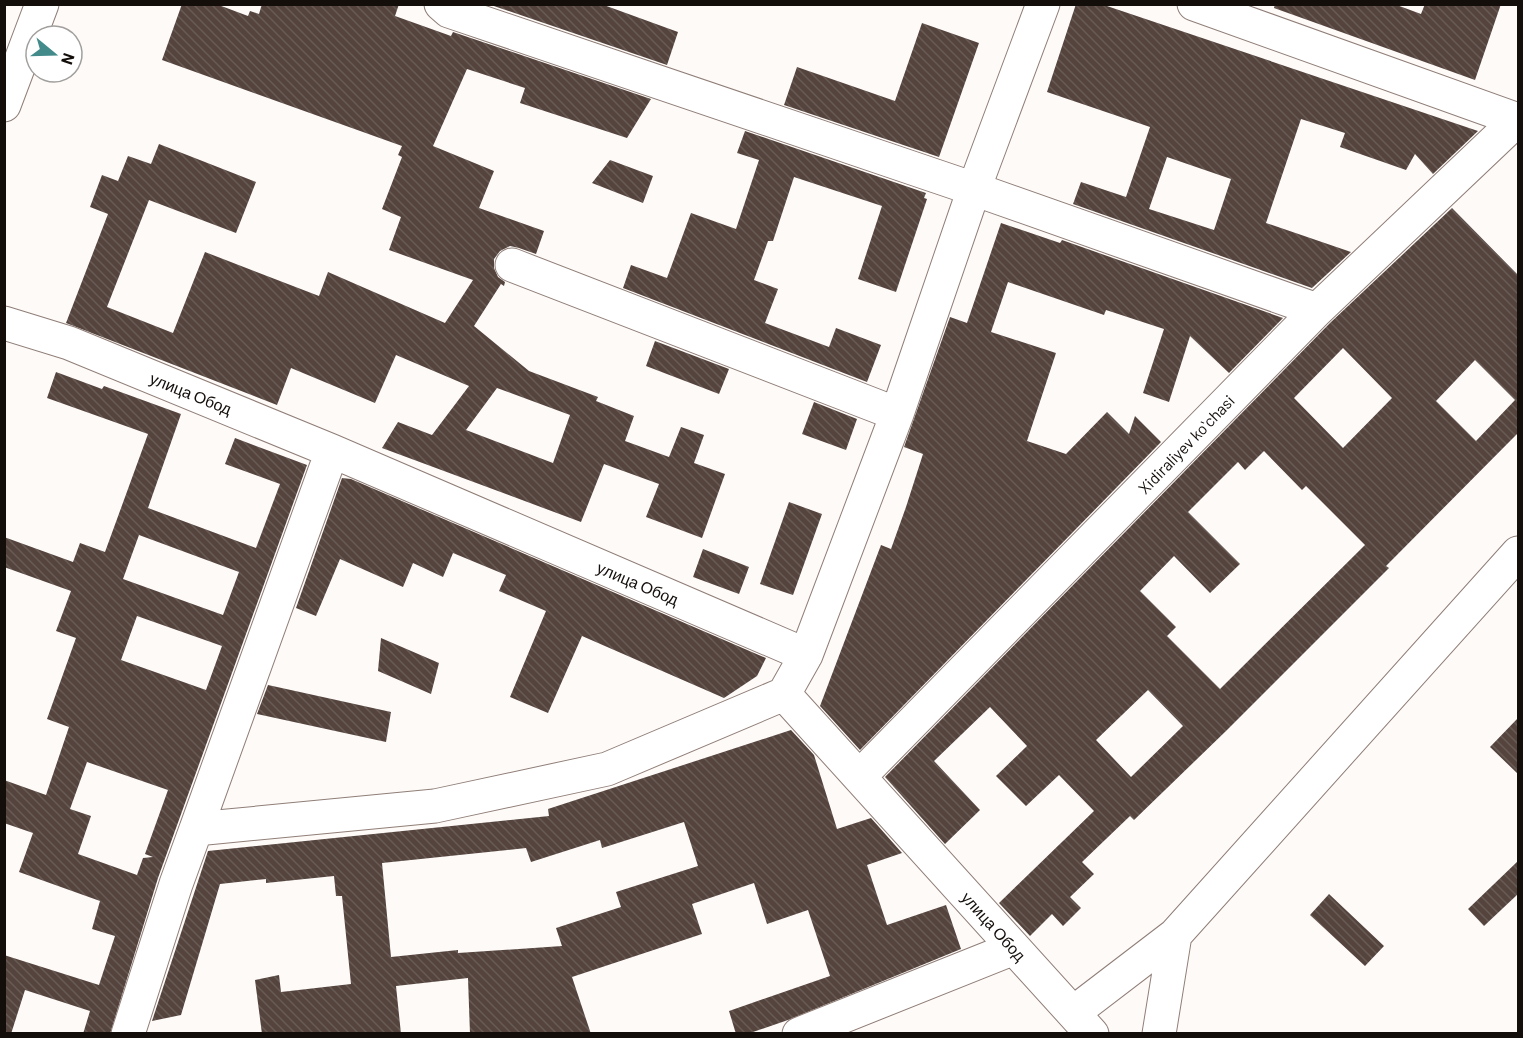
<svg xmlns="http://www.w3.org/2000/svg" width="1523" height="1038" viewBox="0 0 1523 1038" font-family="Barlow,sans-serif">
  <defs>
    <pattern id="building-back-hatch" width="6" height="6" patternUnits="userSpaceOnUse" patternTransform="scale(1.5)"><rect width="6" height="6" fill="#54443d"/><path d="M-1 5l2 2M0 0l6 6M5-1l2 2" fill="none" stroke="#685b55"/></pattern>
  </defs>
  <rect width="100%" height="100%" fill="#fefaf8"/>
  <path fill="url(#building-back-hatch)" fill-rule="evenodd" d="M 182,4 L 216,4 L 248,16 L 250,11 L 259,14 L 262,4 L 399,4 L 395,16 L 451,36 L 453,32 L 651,99 L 627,138 L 520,103 L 525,88 L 467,69 L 433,146 L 494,171 L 479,208 L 544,231 L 536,254 L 519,248 L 510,246 L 500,251 L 494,259 L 494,268 L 498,277 L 505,282 L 504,286 L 501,284 L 474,326 L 529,371 L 598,397 L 596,401 L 634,416 L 625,441 L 669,457 L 681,427 L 704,435 L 694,463 L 725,474 L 702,538 L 646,517 L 659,484 L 604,464 L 581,522 L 382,448 L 398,422 L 432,435 L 469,386 L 396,355 L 375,403 L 291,368 L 277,405 L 66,323 L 108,214 L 90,207 L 102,175 L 118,181 L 128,156 L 151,164 L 159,144 L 256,182 L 236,233 L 149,200 L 107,307 L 173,333 L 205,252 L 319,296 L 328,272 L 445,323 L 473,280 L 389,250 L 401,217 L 382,209 L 402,157 L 398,155 L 402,146 L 162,60 ZM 497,388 L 570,415 L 553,463 L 466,430 Z
    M 488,4 L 601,4 L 678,32 L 667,65 Z
    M 1076,4 L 1101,4 L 1478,131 L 1433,174 L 1415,154 L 1406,170 L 1340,147 L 1345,133 L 1301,119 L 1266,223 L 1351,252 L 1312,288 L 1073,204 L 1081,182 L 1126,197 L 1150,127 L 1047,92 ZM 1167,157 L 1231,179 L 1214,230 L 1149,209 Z
    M 1275,4 L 1394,4 L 1421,14 L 1425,4 L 1501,4 L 1475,80 L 1274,8 Z
    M 922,23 L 979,43 L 939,157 L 784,105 L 797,67 L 895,101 Z
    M 745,131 L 926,193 L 924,198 L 927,199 L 896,292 L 858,279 L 882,206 L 794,177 L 773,241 L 768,241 L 754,280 L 778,289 L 765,323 L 829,347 L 836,328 L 881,345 L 867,382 L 623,288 L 631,265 L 667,278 L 691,213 L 736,229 L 759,160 L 737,153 Z
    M 610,160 L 653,176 L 643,203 L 592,183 Z
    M 1452,208 L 1518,275 L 1518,433 L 1386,566 L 1389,568 L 1226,731 L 1134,820 L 1130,816 L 1082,862 L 1094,874 L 1070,897 L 1081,908 L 1063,926 L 1052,914 L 1030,936 L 999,903 L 1094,811 L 1059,775 L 1026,806 L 996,776 L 1027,746 L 990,707 L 934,761 L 980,810 L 945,844 L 885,777 L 1330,323 ZM 1343,348 L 1392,398 L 1343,448 L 1294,398 ZM 1475,360 L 1515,400 L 1476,441 L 1436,401 ZM 1264,451 L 1302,490 L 1306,486 L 1365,545 L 1220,689 L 1167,636 L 1176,627 L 1140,591 L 1174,556 L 1210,593 L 1240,564 L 1188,512 L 1238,462 L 1245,470 ZM 1148,690 L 1183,726 L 1131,777 L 1096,740 Z
    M 1001,223 L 1060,243 L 1062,240 L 1283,318 L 1229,373 L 1190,336 L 1169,402 L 1143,393 L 1164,329 L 1106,310 L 1104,315 L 1008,282 L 991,332 L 1056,353 L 1027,441 L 1066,454 L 1107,412 L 1129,434 L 1135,416 L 1161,442 L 860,750 L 820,706 L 881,545 L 891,549 L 906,507 L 923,454 L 904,447 L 950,317 L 967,323 Z
    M 655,341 L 729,369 L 719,394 L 646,366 Z
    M 56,372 L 102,389 L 104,386 L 181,414 L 148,508 L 256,548 L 280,484 L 225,464 L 235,438 L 307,465 L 158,878 L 110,1034 L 83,1034 L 90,1011 L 25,990 L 11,1034 L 4,1034 L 4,955 L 99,985 L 115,936 L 92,929 L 100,901 L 19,872 L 33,833 L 4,823 L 4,780 L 46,795 L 69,727 L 47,719 L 76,638 L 56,631 L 71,591 L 4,567 L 4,537 L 73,562 L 80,543 L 105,552 L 148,434 L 47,398 ZM 139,535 L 239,572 L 223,615 L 123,579 ZM 137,616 L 222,646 L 206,690 L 121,660 ZM 87,762 L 168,790 L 145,854 L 153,857 L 143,858 L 137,875 L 78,854 L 91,816 L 70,809 Z
    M 814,402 L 857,419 L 846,450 L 802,434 Z
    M 342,478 L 351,479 L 766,658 L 757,676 L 724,698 L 582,636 L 548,713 L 510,697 L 546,611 L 499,591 L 506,575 L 453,553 L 443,577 L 413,563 L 403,587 L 340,559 L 316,616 L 296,608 Z
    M 789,502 L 822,514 L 793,595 L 760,584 Z
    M 703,549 L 749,567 L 739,594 L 693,577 Z
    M 381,638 L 439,663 L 431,694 L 378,671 Z
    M 268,685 L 391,712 L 386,742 L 257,714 Z
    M 1518,718 L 1518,774 L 1490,747 Z
    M 791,730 L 814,755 L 837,829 L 871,818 L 902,853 L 867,865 L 887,925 L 946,905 L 961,949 L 788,1020 L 747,1034 L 736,1034 L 729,1011 L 830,976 L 808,910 L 767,924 L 754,883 L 692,904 L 702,934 L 572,977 L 591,1034 L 470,1034 L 468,978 L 396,986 L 401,1034 L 262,1034 L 255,980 L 279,975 L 281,992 L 351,984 L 342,896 L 336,896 L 334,876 L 266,883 L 266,879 L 220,884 L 181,1015 L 152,1021 L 208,851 L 549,816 L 548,809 ZM 684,822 L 698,866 L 616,892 L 621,907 L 556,928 L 562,946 L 458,953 L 458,950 L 391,957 L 382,863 L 526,848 L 531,862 L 600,840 L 602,848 Z
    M 1518,861 L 1518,894 L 1484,926 L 1468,909 Z
    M 1329,894 L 1384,946 L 1365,966 L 1310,915 Z"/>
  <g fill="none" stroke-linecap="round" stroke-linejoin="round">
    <defs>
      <path id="minor" d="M 441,4 L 449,11 L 974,189 L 1317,310
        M 1194,4 L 1518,120
        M 4,105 L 42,4
        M 512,265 L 897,414
        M 4,323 L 69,343 L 332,451 L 806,655 L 784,694 L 1092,1034
        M 806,655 L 897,414 L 974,189 L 1043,4
        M 860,776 L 1317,310 L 1518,119
        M 196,829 L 332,451
        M 1073,1013 L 1175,935
        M 128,1034 L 176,884 L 196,829 L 435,806 L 607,769 L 784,694
        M 799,1034 L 1014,948
        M 1159,1034 L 1175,935 L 1518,553"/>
    </defs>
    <use href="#minor" stroke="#8f7e77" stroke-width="35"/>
    <use href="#minor" stroke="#fff" stroke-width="33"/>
  </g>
  <g text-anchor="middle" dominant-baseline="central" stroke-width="6" stroke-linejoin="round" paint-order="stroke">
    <g font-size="16" fill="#140e0b" stroke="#fff">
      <text transform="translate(191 393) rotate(22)">улица Обод</text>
      <text transform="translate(1186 444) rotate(-46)">Xidiraliyev koʻchasi</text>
      <text transform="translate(638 583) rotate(23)">улица Обод</text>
      <text transform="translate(994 926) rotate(48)">улица Обод</text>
    </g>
  </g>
  <rect width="1523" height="1038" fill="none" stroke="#140e0b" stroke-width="12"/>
  <g transform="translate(54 54) rotate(109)"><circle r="28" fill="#ffffff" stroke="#a19f9d" stroke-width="1.5"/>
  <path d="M0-4.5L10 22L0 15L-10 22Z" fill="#438b8b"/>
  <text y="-9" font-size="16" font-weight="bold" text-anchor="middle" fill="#140e0b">N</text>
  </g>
</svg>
